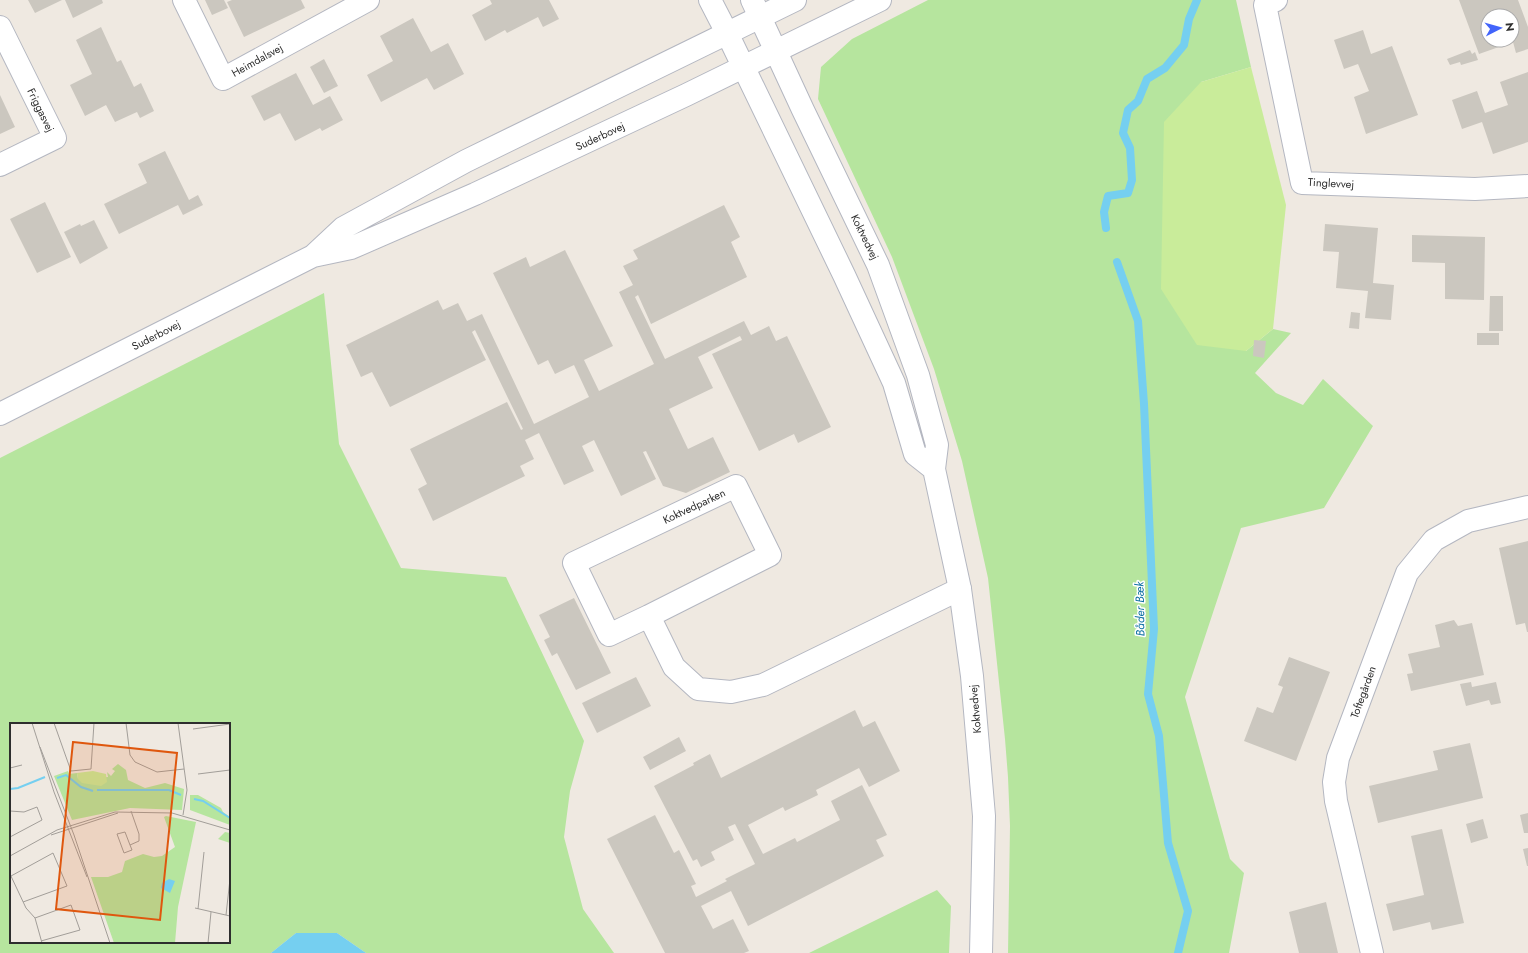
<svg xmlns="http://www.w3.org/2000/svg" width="1528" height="953" viewBox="0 0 1528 953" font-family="Jost,sans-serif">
  <rect width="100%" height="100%" fill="#efe9e1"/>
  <path fill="#b6e59e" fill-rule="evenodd" d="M 928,0 L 1236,0 L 1251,67 L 1201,82 L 1246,351 L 1273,329 L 1291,333 L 1255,373 L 1276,393 L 1303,405 L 1323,379 L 1373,426 L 1324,508 L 1241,528 L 1185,697 L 1230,859 L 1244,873 L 1229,953 L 1008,953 L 1010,826 L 1008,777 L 1005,739 L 988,578 L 962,461 L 934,369 L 892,257 L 818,99 L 821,67 L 852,39 Z
    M 324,293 L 339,444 L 401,568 L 506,577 L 584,741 L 570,791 L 564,837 L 583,909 L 614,953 L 366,953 L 337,933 L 296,933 L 271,953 L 0,953 L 0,458 ZM 11,724 L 229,724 L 229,942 L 11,942 Z
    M 937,890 L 951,906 L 949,953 L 809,953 Z"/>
  <path fill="#c9ec9a" d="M 1251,67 L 1286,205 L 1273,329 L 1246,351 L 1197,345 L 1161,289 L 1164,122 L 1201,82 Z"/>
  <path fill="#75cff0" d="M 296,933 L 337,933 L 366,953 L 271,953 Z"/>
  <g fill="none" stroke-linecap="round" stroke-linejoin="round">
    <path stroke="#75cff0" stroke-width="8" d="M 1106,228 L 1104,212 L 1108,196 L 1128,193 L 1132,180 L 1130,148 L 1123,133 L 1128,110 L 1138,101 L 1147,79 L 1165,68 L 1184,45 L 1189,19 L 1197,0
      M 1117,262 L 1138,321 L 1144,404 L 1154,629 L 1148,694 L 1159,736 L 1168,843 L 1188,911 L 1178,953"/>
  </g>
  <path fill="#cbc7bf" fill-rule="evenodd" d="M 28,0 L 62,0 L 35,13 Z
    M 65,0 L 102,0 L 103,3 L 73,18 Z
    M 205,0 L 224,0 L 228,8 L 212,15 Z
    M 232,0 L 301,0 L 305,8 L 244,37 L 227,2 Z
    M 490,0 L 549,0 L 559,19 L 543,27 L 538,17 L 507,33 L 505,30 L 485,41 L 472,15 L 492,4 Z
    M 1459,0 L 1518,0 L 1528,27 L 1528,49 L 1516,53 L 1513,42 L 1479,54 ZM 1488,16 L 1512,16 L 1512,40 L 1488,40 Z
    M 413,18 L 431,52 L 448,43 L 464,74 L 434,90 L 427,78 L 381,102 L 367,75 L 393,61 L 380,36 Z
    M 101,27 L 117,62 L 121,60 L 134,87 L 141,83 L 154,111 L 140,118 L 137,112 L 115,122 L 106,105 L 85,116 L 70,85 L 92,74 L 76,40 Z
    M 1363,30 L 1371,54 L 1392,46 L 1418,115 L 1366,134 L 1354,97 L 1369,91 L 1358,64 L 1344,69 L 1334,40 Z
    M 1470,50 L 1472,54 L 1475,52 L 1478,60 L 1461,65 L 1460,62 L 1450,65 L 1447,59 Z
    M 324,59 L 338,86 L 324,93 L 310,67 Z
    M 1528,72 L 1528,142 L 1493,154 L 1482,122 L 1462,129 L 1452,100 L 1477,91 L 1485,113 L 1508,105 L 1500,82 Z
    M 296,73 L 313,105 L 330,96 L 343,120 L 322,131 L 320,128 L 295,141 L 280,113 L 264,121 L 251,96 Z
    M 0,95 L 15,127 L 0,134 Z
    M 165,151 L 189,200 L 198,195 L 203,205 L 183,215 L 178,205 L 119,234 L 104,204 L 147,183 L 138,164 Z
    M 45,202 L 71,257 L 37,273 L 10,219 Z
    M 724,205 L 740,237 L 731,242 L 747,277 L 651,324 L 638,295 L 635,297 L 665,359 L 744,321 L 751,335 L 769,326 L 776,341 L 787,336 L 831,427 L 798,443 L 794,434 L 759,451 L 712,354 L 742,340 L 740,336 L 698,357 L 713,388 L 669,409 L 688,449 L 713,437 L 730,472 L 686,493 L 663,486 L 646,451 L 643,452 L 656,479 L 621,496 L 594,440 L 582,446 L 594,471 L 564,485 L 539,433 L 525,440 L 534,459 L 520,466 L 525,476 L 433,521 L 418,489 L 427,484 L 410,449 L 507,402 L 521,430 L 523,429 L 475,330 L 472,332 L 486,360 L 390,407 L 372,372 L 361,377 L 346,345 L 438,300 L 443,310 L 458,303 L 467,321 L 482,314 L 534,424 L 589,397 L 574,365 L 555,374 L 548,360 L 538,365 L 493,273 L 526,257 L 530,267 L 565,250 L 613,346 L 584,360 L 599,391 L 654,364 L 619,292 L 633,285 L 623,266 L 638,259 L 633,250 Z
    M 94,220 L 108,248 L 80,264 L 64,232 L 80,224 L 81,226 Z
    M 1325,224 L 1378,228 L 1373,283 L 1394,285 L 1391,320 L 1365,318 L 1368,291 L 1336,288 L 1339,252 L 1323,251 Z
    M 1412,235 L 1485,237 L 1484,300 L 1445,299 L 1445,263 L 1412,262 Z
    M 1490,296 L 1503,296 L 1503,331 L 1489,331 Z
    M 1351,312 L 1360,313 L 1359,329 L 1349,328 Z
    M 1477,333 L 1499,333 L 1499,345 L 1477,345 Z
    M 1254,340 L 1266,341 L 1264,358 L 1253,356 Z
    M 1528,541 L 1528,632 L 1527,632 L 1525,623 L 1516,625 L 1499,548 Z
    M 574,598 L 611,673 L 576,690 L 557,653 L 552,656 L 544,640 L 550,637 L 539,615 Z
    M 1454,620 L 1458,626 L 1472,623 L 1484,675 L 1411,691 L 1407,674 L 1413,673 L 1408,654 L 1440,647 L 1435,625 Z
    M 1289,657 L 1330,672 L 1296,761 L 1244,741 L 1257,707 L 1273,713 L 1283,687 L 1278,685 Z
    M 636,677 L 651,706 L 597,733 L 582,703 Z
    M 1471,682 L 1472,687 L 1496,682 L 1501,703 L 1491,705 L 1489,700 L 1466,706 L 1460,684 Z
    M 855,710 L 863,727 L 875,721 L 900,771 L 869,787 L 859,768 L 816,790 L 818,795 L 785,811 L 783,807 L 748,825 L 763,854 L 795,838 L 797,842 L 840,820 L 831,801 L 862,785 L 887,835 L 876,840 L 884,856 L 748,926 L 731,891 L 701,906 L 713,929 L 733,919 L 749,951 L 744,953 L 665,953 L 607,839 L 655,815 L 674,853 L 679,850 L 696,884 L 691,886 L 696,897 L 727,881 L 725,879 L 755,864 L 735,824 L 728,827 L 734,840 L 711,852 L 715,860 L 701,867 L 697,859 L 693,861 L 654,786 L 694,765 L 693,763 L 710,754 L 721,778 Z
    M 679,737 L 686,751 L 650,770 L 643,757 Z
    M 1470,743 L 1483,798 L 1378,823 L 1369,786 L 1438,770 L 1433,751 Z
    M 1528,813 L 1528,833 L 1524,833 L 1520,815 Z
    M 1483,819 L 1488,838 L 1471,843 L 1466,824 Z
    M 1442,829 L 1464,923 L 1432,930 L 1430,922 L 1393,931 L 1386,904 L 1424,895 L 1411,836 Z
    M 1528,848 L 1528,866 L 1527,866 L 1523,849 Z
    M 1326,902 L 1338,953 L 1299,953 L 1289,912 Z"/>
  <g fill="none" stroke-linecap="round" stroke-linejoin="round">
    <defs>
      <path id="minor" d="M 184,0 L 223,79 L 368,0
        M 710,0 L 727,33
        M 752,0 L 760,17
        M 1276,0 L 1265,5 L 1302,183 L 1475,189 L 1528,186
        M 0,27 L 55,138 L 0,165
        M 649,616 L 609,635 L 574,563 L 736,486 L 770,555 L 649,616 L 674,667 L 698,689 L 731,692 L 763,685 L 960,589
        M 1372,953 L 1336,801 L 1334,782 L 1338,758 L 1407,573 L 1434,540 L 1468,521 L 1528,507"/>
      <path id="tertiary" d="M 760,17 L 803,110 L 878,265 L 918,375 L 937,445 L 934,469 L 960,589 L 972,676 L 984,816 L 981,953
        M 727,33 L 844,275 L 894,383 L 915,454 L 934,469
        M 313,256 L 343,228 L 466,161 L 795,0
        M 0,414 L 313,256 L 351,248 L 475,194 L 686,95 L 880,0"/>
    </defs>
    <use href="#minor" stroke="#b4b7c1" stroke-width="24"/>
    <use href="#tertiary" stroke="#b4b7c1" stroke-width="24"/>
    <use href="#minor" stroke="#fff" stroke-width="22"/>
    <use href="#tertiary" stroke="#fff" stroke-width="22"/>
  </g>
  <g text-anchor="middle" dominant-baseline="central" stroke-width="3" stroke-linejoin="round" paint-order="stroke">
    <g font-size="11" fill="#2e2e2e" stroke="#fff">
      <text transform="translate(257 60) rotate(-29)">Heimdalsvej</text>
      <text transform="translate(41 110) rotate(64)">Friggasvej</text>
      <text transform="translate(600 136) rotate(-25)">Suderbovej</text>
      <text transform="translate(1331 183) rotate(3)">Tinglevvej</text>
      <text transform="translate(865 237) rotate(64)">Koktvedvej</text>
      <text transform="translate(156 335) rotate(-27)">Suderbovej</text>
      <text transform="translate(694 506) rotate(-25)">Koktvedparken</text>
      <text transform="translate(1363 692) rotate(-70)">Toftegården</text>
      <text transform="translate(975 709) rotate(-95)">Koktvedvej</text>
    </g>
    <g font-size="12" font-style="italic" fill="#0d6fa3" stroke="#fff">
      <text transform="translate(1140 609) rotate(-91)">Båder Bæk</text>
    </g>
  </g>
  <g transform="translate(10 723)">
    <rect width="220" height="220" fill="#efe9e1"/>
    <path d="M 108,41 L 116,47 L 118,57 L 135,65 L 155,60 L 174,66 L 172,87 L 120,85 L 62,97 L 44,53 L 58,48 L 59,51 L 67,50 L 68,56 L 98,54 L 97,49 L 101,53 L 105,48 L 102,46 ZM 180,72 L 188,72 L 211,85 L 213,89 L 220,94 L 220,102 L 180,87 ZM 156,93 L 186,99 L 168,184 L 165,220 L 104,220 L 81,154 L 98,154 L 112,149 L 115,138 L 133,131 L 144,134 L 152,133 L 165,124 L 154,94 ZM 215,109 L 220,110 L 220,120 L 208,116 Z" fill="#b6e59e"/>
    <path d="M 83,48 L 96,51 L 97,59 L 91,63 L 72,60 L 68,56 L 67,50 Z" fill="#c9ec9a"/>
    <path d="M 159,156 L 165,158 L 160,170 L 151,165 L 152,160 Z" fill="#75cff0"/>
    <path fill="none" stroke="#75cff0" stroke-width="2" d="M 47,55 L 56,52 L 71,64 L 83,68M 0,66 L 8,65 L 35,54M 87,67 L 159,67 L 171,72M 184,76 L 193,78 L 220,95"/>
    <path fill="none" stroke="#a29e99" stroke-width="1" d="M 22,0 L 44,69 L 77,154M 44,0 L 61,48 L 81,46 L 84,0M 116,0 L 120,32 L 125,39 L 147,49 L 174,46M 168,0 L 177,67 L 173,92M 183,6 L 220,1M 30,24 L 64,112 L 100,220M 0,45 L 12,42M 188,51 L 220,47M 0,88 L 14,89 L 27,84 L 32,97 L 0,114M 41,112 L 108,90M 120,122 L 122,127 L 114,130 L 107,111 L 115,109 L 120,122 L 129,118 L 129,111 L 121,88M 0,133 L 47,107 L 105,89 L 162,90 L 220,107M 0,151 L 16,185 L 25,195 L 32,220M 1,153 L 43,130 L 57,163 L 13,179M 185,185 L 220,193M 188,186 L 194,129M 216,192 L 220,156M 25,195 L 61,182 L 70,207 L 31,218M 198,220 L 201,189"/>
    <path fill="#df570e" fill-opacity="0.15" stroke="#df570e" stroke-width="2" d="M 63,19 L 167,30 L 150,197 L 46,186 Z"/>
    <rect width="220" height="220" fill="none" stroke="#2e2e2e" stroke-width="2"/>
  </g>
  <g transform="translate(1500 28) rotate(84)"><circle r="19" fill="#ffffff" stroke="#ababab"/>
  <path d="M0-3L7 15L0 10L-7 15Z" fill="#4264fb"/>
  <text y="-6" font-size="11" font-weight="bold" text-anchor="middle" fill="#2e2e2e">N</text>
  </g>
</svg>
